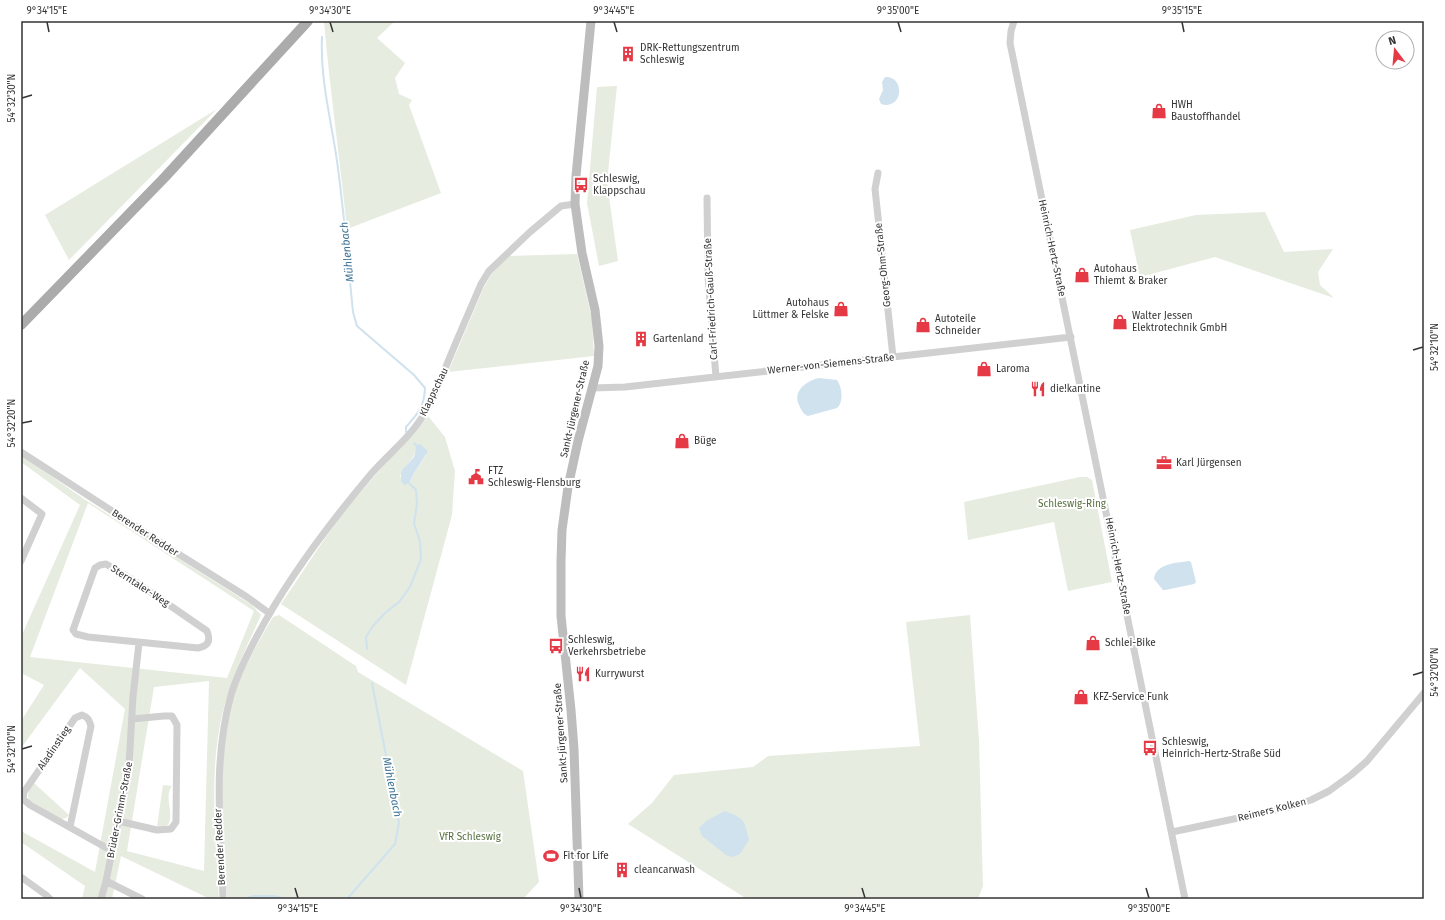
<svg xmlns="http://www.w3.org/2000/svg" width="1445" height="920" viewBox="0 0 1445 920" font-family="'Fira Sans',sans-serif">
  <rect width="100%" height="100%" fill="#fff"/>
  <path fill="#e6ecdf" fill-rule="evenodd" d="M 324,21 L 395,21 L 377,38 L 405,63 L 395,78 L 399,94 L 412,100 L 409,105 L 441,193 L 347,229 C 340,159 330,91 324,21 Z
    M 617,86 L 607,182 L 618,261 L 599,266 L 587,203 L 597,87 Z
    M 217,109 L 69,260 L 45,215 Z
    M 1265,212 L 1284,252 L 1333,249 L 1318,272 L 1320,285 L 1334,298 L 1215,257 L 1140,277 L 1130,230 L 1196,215 Z
    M 577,254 L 592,319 L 594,356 L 448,372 L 484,287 L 493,271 L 508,256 Z
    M 428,416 L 445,437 L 455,471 L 452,515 L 406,685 L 281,604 L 340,516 L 391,457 L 416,432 ZM 416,447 L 426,455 L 413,475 L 409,483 L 400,477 C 404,464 415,461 416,447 Z
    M 21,455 L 84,499 L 252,605 L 261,615 C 247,646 232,677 223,711 C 208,772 216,837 219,899 L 210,899 L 121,856 L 112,899 L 82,899 L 85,886 L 21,842 L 21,831 L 95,872 L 125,709 L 80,668 L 21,748 L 21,721 L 44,685 L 21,673 L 21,637 L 80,505 L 21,462 ZM 88,503 L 254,611 L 227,678 L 30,657 ZM 209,681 L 204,871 L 127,851 L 154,687 Z
    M 1080,477 L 1087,477 L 1092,480 L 1112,582 L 1068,591 L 1054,522 L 968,540 L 964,502 Z
    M 279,615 L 356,666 L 358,672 L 523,771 L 539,882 L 523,899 L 227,899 C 222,829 214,755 237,687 C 246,662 260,639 273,617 Z
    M 970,615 L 979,741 L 983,886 L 978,899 L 747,899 L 628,824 L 652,803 L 674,775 L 753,767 L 768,756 L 920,746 L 906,622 Z
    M 34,783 L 69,815 L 66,818 L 61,819 L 30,801 C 26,794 29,790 34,783 Z
    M 163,785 L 172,786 C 163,797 175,812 168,825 L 161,827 L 157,826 Z"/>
  <path fill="#cfe2ee" d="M 885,77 C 906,76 903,111 881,104 L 879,99 L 883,90 L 882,82 Z
    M 819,378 L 837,380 C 842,387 844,402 837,408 L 808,416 C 803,414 802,411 800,407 C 791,392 806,381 819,378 Z
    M 420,444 L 428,451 L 413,475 L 409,483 L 405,485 L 402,483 C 398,468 406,468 413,458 C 416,455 415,449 416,445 Z
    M 1189,561 L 1191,562 L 1196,582 L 1194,584 L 1165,590 L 1163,590 L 1154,579 C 1156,563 1177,563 1189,561 Z
    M 725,811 C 745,819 744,819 749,840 L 740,854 L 733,857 L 726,855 L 702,836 L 699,828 L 706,821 Z
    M 253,895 L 274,895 L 289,899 L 241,899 Z"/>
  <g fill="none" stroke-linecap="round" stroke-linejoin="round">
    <path stroke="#cfe2ee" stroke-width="2" d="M 322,37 C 320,79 331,119 337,161 C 344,211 348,262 353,312 L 357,326 L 414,375 L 425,388 C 424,408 418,413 406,427 L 406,432
      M 414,443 L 416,445
      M 367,649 L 366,637 L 373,626 L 385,613 L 399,602 L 410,587 L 421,559 L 420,542 L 414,523 L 417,504 L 416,490 L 409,483
      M 347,899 L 395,844 L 399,823 L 372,683"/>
    <path stroke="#d0d0d0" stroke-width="7" d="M 1014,21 L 1011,31 L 1010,43 L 1185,899
      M 878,173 L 875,189 L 893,357
      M 707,198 L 708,277 L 716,377
      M 592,388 L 625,387 L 1071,337
      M 21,452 L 180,555 L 247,597 L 269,613
      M 21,498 L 42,514 L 21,561
      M 106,564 L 133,580 L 207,631 C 211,641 208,646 198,648 L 88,637 L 76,634 L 73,630 L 95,568 L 100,565 Z
      M 118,821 L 157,830 L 171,829 L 176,822 L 177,725 L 172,716 L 164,716 L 132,719
      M 70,827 L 91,726 C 89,720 88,717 82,715 L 75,718 L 24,792 L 23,799 L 30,805 L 112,851
      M 1172,832 L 1290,807 L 1311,800 L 1329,791 L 1351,775 L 1367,761 L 1424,693
      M 21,877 L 46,895 L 50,899
      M 106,881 L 142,899
      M 101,899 L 106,881 L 129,766 L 133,696 L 139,643
      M 223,899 C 221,830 212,763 231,695 C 237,675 246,657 256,638 C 287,579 328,525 371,474 C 388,454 411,437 424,414 C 434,399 440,381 447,364 C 458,337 470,310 481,284 L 489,271 L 530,232 L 561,206 L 575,204"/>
    <path stroke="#bdbdbd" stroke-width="9" d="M 579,899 L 574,749 L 571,710 L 561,616 L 561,561 L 562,530 L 568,487 L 578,441 L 598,366 L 599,346 L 595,310 L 582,253 L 575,204 L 576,176 L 591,21"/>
    <path stroke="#ababab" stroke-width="10" d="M 21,325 L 165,177 L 308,21"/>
  </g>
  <path fill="none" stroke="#333" stroke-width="1.5" d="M 47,22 L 49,32M 330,22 L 333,32M 614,22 L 617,32M 898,22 L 901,32M 1182,22 L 1184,32M 22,98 L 32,95M 1413,350 L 1423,347M 22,423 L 32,421M 1413,675 L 1423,672M 22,749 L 32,746M 295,888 L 298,898M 579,888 L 581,898M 862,888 L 865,898M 1146,888 L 1149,898"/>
  <defs>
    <symbol id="building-bare" viewBox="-9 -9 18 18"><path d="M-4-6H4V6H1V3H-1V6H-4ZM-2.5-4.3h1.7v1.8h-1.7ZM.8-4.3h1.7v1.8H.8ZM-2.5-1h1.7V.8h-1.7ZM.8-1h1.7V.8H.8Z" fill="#e63946" stroke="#fff" stroke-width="2.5" paint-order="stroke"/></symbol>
    <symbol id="shop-bare" viewBox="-9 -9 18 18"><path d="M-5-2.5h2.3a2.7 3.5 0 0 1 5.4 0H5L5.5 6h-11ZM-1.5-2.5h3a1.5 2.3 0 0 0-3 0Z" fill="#e63946" stroke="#fff" stroke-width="2.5" paint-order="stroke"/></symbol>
    <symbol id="bus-bare" viewBox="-9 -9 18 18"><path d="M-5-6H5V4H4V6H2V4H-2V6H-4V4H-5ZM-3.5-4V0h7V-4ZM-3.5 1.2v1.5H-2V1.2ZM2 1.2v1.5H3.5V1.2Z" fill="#e63946" stroke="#fff" stroke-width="2.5" paint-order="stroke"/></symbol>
    <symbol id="restaurant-bare" viewBox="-9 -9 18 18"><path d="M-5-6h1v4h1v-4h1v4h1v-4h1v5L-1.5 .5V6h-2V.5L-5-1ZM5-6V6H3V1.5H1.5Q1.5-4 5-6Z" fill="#e63946" stroke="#fff" stroke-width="2.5" paint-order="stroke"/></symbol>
    <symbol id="office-bare" viewBox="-9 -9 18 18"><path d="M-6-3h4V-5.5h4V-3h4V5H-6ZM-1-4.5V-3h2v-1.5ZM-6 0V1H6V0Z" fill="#e63946" stroke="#fff" stroke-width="2.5" paint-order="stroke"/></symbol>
    <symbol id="civic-bare" viewBox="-9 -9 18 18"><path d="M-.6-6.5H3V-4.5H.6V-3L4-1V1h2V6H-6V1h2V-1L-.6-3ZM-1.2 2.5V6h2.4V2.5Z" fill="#e63946" stroke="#fff" stroke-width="2.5" paint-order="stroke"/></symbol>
    <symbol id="stadium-bare" viewBox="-9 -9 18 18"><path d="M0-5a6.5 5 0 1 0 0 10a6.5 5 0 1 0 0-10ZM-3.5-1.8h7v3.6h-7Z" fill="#e63946" stroke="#fff" stroke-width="2.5" paint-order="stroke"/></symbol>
  </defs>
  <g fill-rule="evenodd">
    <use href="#building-bare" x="617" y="43" width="22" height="22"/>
    <use href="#shop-bare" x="1148" y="100" width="22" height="22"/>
    <use href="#bus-bare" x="570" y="174" width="22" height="22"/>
    <use href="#shop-bare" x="1071" y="264" width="22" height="22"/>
    <use href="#shop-bare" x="830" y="298" width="22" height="22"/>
    <use href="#shop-bare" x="1109" y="311" width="22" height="22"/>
    <use href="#shop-bare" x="912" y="314" width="22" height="22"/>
    <use href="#building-bare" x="630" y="328" width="22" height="22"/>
    <use href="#shop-bare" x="973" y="358" width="22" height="22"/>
    <use href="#restaurant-bare" x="1027" y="378" width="22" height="22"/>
    <use href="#shop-bare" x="671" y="430" width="22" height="22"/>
    <use href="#office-bare" x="1153" y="452" width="22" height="22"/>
    <use href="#civic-bare" x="465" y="466" width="22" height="22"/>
    <use href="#shop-bare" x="1082" y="632" width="22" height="22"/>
    <use href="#bus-bare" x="545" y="635" width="22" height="22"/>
    <use href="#restaurant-bare" x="572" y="663" width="22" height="22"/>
    <use href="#shop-bare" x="1070" y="686" width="22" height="22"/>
    <use href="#bus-bare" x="1139" y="737" width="22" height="22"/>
    <use href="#stadium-bare" x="540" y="845" width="22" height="22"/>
    <use href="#building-bare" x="611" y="859" width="22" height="22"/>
  </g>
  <g text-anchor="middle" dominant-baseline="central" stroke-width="4" stroke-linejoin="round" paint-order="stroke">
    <g font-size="10" fill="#333" stroke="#fff" text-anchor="start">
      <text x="640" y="48">DRK-Rettungszentrum<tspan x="640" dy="12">Schleswig</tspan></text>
      <text x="1171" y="105">HWH<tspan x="1171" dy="12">Baustoffhandel</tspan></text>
      <text x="593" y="179">Schleswig,<tspan x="593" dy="12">Klappschau</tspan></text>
      <text x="1094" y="269">Autohaus<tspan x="1094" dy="12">Thiemt &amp; Braker</tspan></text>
      <text x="829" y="303" text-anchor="end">Autohaus<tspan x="829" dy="12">Lüttmer &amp; Felske</tspan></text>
      <text x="1132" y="316">Walter Jessen<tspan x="1132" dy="12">Elektrotechnik GmbH</tspan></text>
      <text x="935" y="319">Autoteile<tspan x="935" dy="12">Schneider</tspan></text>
      <text x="653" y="339">Gartenland</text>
      <text x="996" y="369">Laroma</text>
      <text x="1050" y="389">die!kantine</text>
      <text x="694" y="441">Büge</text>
      <text x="1176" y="463">Karl Jürgensen</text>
      <text x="488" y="471">FTZ<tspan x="488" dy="12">Schleswig-Flensburg</tspan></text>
      <text x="568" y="640">Schleswig,<tspan x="568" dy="12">Verkehrsbetriebe</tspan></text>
      <text x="1105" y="643">Schlei-Bike</text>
      <text x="595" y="674">Kurrywurst</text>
      <text x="1093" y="697">KFZ-Service Funk</text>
      <text x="1162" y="742">Schleswig,<tspan x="1162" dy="12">Heinrich-Hertz-Straße Süd</tspan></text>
      <text x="563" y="856">Fit for Life</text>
      <text x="634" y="870">cleancarwash</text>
    </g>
    <g font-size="10" fill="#333" stroke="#fff">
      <text transform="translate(1052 248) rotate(78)">Heinrich-Hertz-Straße</text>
      <text transform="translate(883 265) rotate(-96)">Georg-Ohm-Straße</text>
      <text transform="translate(711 299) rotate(-93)">Carl-Friedrich-Gauß-Straße</text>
      <text transform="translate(831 364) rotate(-6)">Werner-von-Siemens-Straße</text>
      <text transform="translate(434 392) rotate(-64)">Klappschau</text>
      <text transform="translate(575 409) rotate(-77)">Sankt-Jürgener-Straße</text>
      <text transform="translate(145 533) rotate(33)">Berender Redder</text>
      <text transform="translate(1118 566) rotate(79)">Heinrich-Hertz-Straße</text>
      <text transform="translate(140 586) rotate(33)">Sterntaler-Weg</text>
      <text transform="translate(561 733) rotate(-94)">Sankt-Jürgener-Straße</text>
      <text transform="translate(54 748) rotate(-56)">Aladinstieg</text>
      <text transform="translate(120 810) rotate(-79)">Brüder-Grimm-Straße</text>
      <text transform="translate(1272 810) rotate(-14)">Reimers Kolken</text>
      <text transform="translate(220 847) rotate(-93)">Berender Redder</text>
    </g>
    <g font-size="10" fill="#56703f" stroke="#fff">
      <text x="1072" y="504">Schleswig-Ring</text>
      <text x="470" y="837">VfR Schleswig</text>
    </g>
    <g font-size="11" font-style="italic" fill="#3f7597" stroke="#fff">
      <text transform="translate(347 252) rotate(-96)">Mühlenbach</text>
      <text transform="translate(392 787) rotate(79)">Mühlenbach</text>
    </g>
  </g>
  <rect width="1445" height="920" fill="none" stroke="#ffffff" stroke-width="44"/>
  <g transform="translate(1395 50) rotate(344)"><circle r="19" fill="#ffffff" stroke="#adadad"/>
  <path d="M0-3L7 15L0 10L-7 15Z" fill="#e63946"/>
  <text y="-6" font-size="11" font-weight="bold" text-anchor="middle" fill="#333333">N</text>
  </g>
  <rect x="22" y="22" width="1401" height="876" fill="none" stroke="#333" stroke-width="1.5"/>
  <g font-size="10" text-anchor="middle" fill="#333">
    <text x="47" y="14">9°34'15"E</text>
    <text x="330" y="14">9°34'30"E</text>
    <text x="614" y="14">9°34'45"E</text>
    <text x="898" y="14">9°35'00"E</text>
    <text x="1182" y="14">9°35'15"E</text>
    <text transform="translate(11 98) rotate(-90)" y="4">54°32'30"N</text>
    <text transform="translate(1434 347) rotate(-90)" y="4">54°32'10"N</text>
    <text transform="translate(11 423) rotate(-90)" y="4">54°32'20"N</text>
    <text transform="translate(1434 672) rotate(-90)" y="4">54°32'00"N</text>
    <text transform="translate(11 749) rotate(-90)" y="4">54°32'10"N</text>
    <text x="298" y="912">9°34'15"E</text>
    <text x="581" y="912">9°34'30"E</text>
    <text x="865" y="912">9°34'45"E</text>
    <text x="1149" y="912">9°35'00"E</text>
  </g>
</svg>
